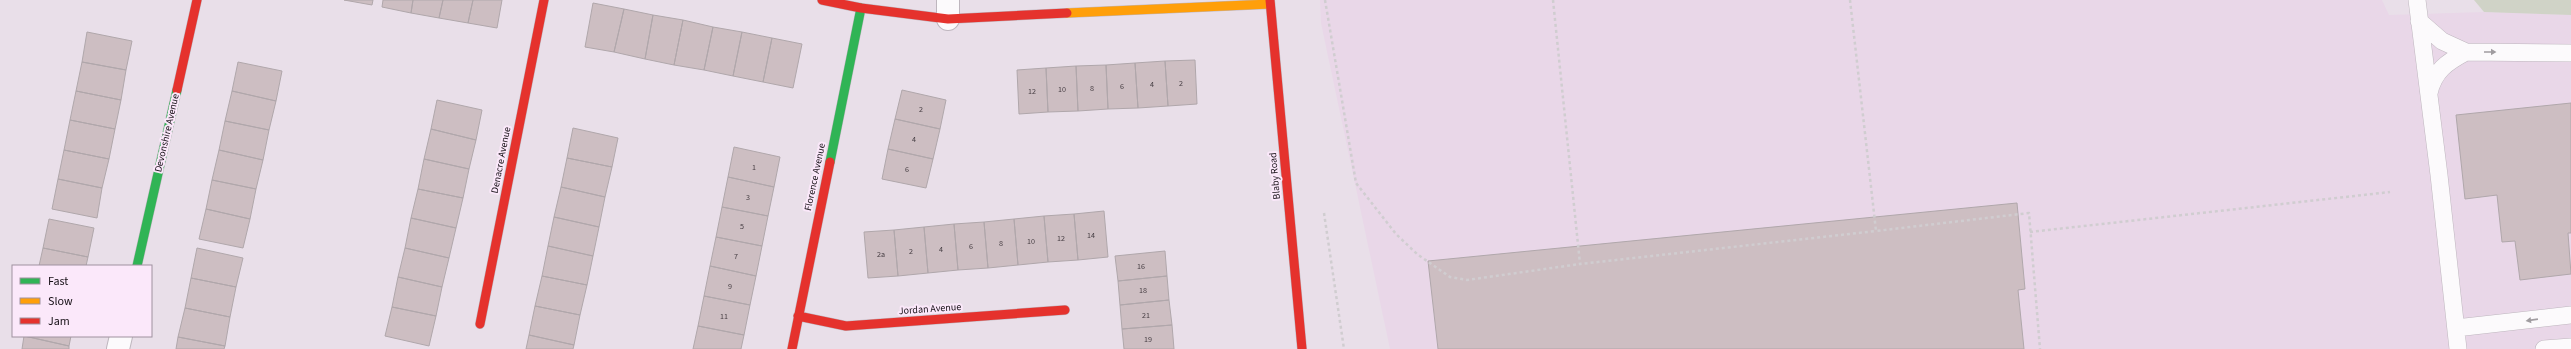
<svg xmlns="http://www.w3.org/2000/svg" width="2571" height="349" viewBox="0 0 2571 349" font-family="'Source Sans 3',sans-serif">
  <rect width="100%" height="100%" fill="#e9dfe9"/>
  <path fill="#e9d7e8" d="M 1320,0 L 2382,0 L 2389,15 L 2484,12 L 2571,15 L 2571,349 L 1390,349 L 1321,23 Z"/>
  <path fill="#d0d3c7" d="M 2474,0 L 2571,0 L 2571,15 L 2484,12 Z"/>
  <path fill="#cdbec2" stroke="#b0a7ab" d="M 344,0 L 373,0 L 372,5 Z
    M 383,0 L 413,0 L 411,13 L 382,7 Z
    M 413,0 L 443,0 L 439,18 L 411,13 Z
    M 443,0 L 473,0 L 468,23 L 439,18 Z
    M 473,0 L 502,0 L 497,28 L 468,23 Z
    M 593,3 L 624,9 L 614,52 L 585,47 Z
    M 624,9 L 653,15 L 645,59 L 614,52 Z
    M 653,15 L 683,20 L 674,65 L 645,59 Z
    M 683,20 L 713,27 L 704,70 L 674,65 Z
    M 713,27 L 742,32 L 733,76 L 704,70 Z
    M 87,32 L 132,41 L 126,70 L 82,62 Z
    M 742,32 L 772,38 L 763,82 L 733,76 Z
    M 772,38 L 802,44 L 793,88 L 763,82 Z
    M 1195,60 L 1197,104 L 1168,106 L 1165,61 Z
    M 1165,61 L 1168,106 L 1138,108 L 1135,63 Z
    M 82,62 L 126,70 L 121,100 L 76,91 Z
    M 238,62 L 282,71 L 276,101 L 232,91 Z
    M 1135,63 L 1138,108 L 1108,109 L 1106,65 Z
    M 1106,65 L 1108,109 L 1078,111 L 1076,66 Z
    M 1076,66 L 1078,111 L 1048,112 L 1046,68 Z
    M 1046,68 L 1048,112 L 1019,114 L 1017,70 Z
    M 902,90 L 946,100 L 940,129 L 895,119 Z
    M 76,91 L 121,100 L 115,129 L 70,120 Z
    M 232,91 L 276,101 L 269,130 L 225,121 Z
    M 437,100 L 482,110 L 476,140 L 431,129 Z
    M 2571,103 L 2571,233 L 2568,233 L 2571,274 L 2520,280 L 2515,241 L 2502,242 L 2497,195 L 2465,199 L 2456,115 Z
    M 895,119 L 940,129 L 933,159 L 888,149 Z
    M 70,120 L 115,129 L 109,159 L 64,150 Z
    M 225,121 L 269,130 L 263,160 L 219,150 Z
    M 573,128 L 618,138 L 612,167 L 567,158 Z
    M 431,129 L 476,140 L 469,169 L 424,159 Z
    M 734,147 L 780,157 L 774,187 L 728,177 Z
    M 888,149 L 933,159 L 926,188 L 882,179 Z
    M 64,150 L 109,159 L 102,188 L 58,179 Z
    M 219,150 L 263,160 L 256,189 L 212,180 Z
    M 567,158 L 612,167 L 605,197 L 561,187 Z
    M 424,159 L 469,169 L 463,198 L 418,189 Z
    M 728,177 L 774,187 L 768,216 L 722,207 Z
    M 58,179 L 102,188 L 97,218 L 52,209 Z
    M 212,180 L 256,189 L 250,219 L 206,209 Z
    M 561,187 L 605,197 L 599,227 L 554,217 Z
    M 418,189 L 463,198 L 456,228 L 411,218 Z
    M 2017,203 L 2025,289 L 2018,290 L 2024,349 L 1438,349 L 1428,261 Z
    M 722,207 L 768,216 L 762,246 L 716,237 Z
    M 206,209 L 250,219 L 243,248 L 199,239 Z
    M 1104,211 L 1108,257 L 1078,260 L 1074,214 Z
    M 1074,214 L 1078,260 L 1048,262 L 1044,216 Z
    M 1044,216 L 1048,262 L 1018,265 L 1014,219 Z
    M 554,217 L 599,227 L 593,256 L 548,246 Z
    M 411,218 L 456,228 L 449,258 L 405,248 Z
    M 49,219 L 94,228 L 88,257 L 43,248 Z
    M 1014,219 L 1018,265 L 988,268 L 984,222 Z
    M 984,222 L 988,268 L 958,270 L 954,224 Z
    M 954,224 L 958,270 L 928,273 L 924,227 Z
    M 924,227 L 928,273 L 898,276 L 894,230 Z
    M 894,230 L 898,276 L 868,278 L 864,232 Z
    M 716,237 L 762,246 L 756,276 L 710,266 Z
    M 548,246 L 593,256 L 587,285 L 542,276 Z
    M 43,248 L 88,257 L 86,266 L 39,266 Z
    M 197,248 L 243,258 L 236,287 L 191,278 Z
    M 405,248 L 449,258 L 442,287 L 398,277 Z
    M 1165,251 L 1167,276 L 1118,281 L 1115,256 Z
    M 710,266 L 756,276 L 750,305 L 704,296 Z
    M 542,276 L 587,285 L 580,315 L 535,306 Z
    M 1167,276 L 1169,300 L 1120,305 L 1118,281 Z
    M 398,277 L 442,287 L 436,316 L 392,307 Z
    M 191,278 L 236,287 L 230,317 L 185,308 Z
    M 704,296 L 750,305 L 744,335 L 698,326 Z
    M 1169,300 L 1172,325 L 1122,329 L 1120,305 Z
    M 535,306 L 580,315 L 574,345 L 529,335 Z
    M 392,307 L 436,316 L 429,346 L 385,336 Z
    M 185,308 L 230,317 L 225,346 L 178,337 Z
    M 1172,325 L 1174,349 L 1124,349 L 1122,329 Z
    M 698,326 L 744,335 L 741,349 L 693,349 Z
    M 529,335 L 574,345 L 573,349 L 526,349 Z
    M 24,336 L 69,346 L 69,349 L 22,349 Z
    M 25,336 L 71,336 L 69,346 Z
    M 178,337 L 225,346 L 224,349 L 176,349 Z"/>
  <g fill="none" stroke-linecap="round" stroke-linejoin="round">
    <defs>
      <path id="lane" d="M 2417,0 L 2439,175 L 2458,349
        M 2419,21 L 2442,41 L 2466,52 L 2571,53
        M 2429,93 C 2434,71 2447,62 2466,52
        M 2456,328 L 2571,315
        M 2544,349 L 2571,347"/>
      <path id="street" d="M 948,0 L 948,19
        M 118,349 L 121,336"/>
      <path id="fast" d="M 830,162 L 861,8
        M 137,266 L 177,90"/>
      <path id="slow" d="M 1067,13 L 1270,4"/>
      <path id="jam" d="M 822,0 L 861,8 L 948,19 L 1067,13
        M 1270,0 L 1302,349
        M 177,90 L 197,0
        M 798,316 L 846,326 L 1065,310
        M 480,324 L 544,0
        M 792,349 L 830,162"/>
    </defs>
    <use href="#lane" stroke="#beb6be" stroke-width="18"/>
    <use href="#street" stroke="#beb6be" stroke-width="24"/>
    <use href="#fast" stroke="#beb6be" stroke-width="10"/>
    <use href="#slow" stroke="#beb6be" stroke-width="10"/>
    <use href="#jam" stroke="#beb6be" stroke-width="10"/>
    <path stroke="#d0cdd0" stroke-width="2.5" stroke-dasharray="3 3" stroke-linecap="butt" d="M 1325,0 L 1356,183 L 1396,234 L 1417,254 L 1450,277 L 1467,280 L 1580,264
      M 1553,0 L 1580,264 L 1876,231
      M 1850,0 L 1876,231 L 2029,213 L 2040,349
      M 1324,213 L 1344,349
      M 2030,232 L 2390,192"/>
    <use href="#lane" stroke="#fcfafc" stroke-width="17"/>
    <use href="#street" stroke="#fcfafc" stroke-width="22"/>
    <use href="#fast" stroke="#30b455" stroke-width="9"/>
    <use href="#slow" stroke="#ff9f0a" stroke-width="9"/>
    <use href="#jam" stroke="#e5322d" stroke-width="9"/>
  </g>
  <defs><path id="oneway-solid" d="M-6-.8H1V-3.2L6.5 0L1 3.2V.8H-6Z"/></defs>
  <g fill="#a09ca0">
    <use href="#oneway-solid" transform="translate(2490 52)"/>
    <use href="#oneway-solid" transform="translate(2532 320) rotate(172)"/>
  </g>
  <g text-anchor="middle" dominant-baseline="central" stroke-width="4" stroke-linejoin="round" paint-order="stroke">
    <g font-size="8" fill="#443c41">
      <text x="1181" y="83">2</text>
      <text x="1152" y="84">4</text>
      <text x="1122" y="86">6</text>
      <text x="1092" y="88">8</text>
      <text x="1062" y="89">10</text>
      <text x="1032" y="91">12</text>
      <text x="921" y="109">2</text>
      <text x="914" y="139">4</text>
      <text x="754" y="167">1</text>
      <text x="907" y="169">6</text>
      <text x="748" y="197">3</text>
      <text x="742" y="226">5</text>
      <text x="1091" y="235">14</text>
      <text x="1061" y="238">12</text>
      <text x="1031" y="241">10</text>
      <text x="1001" y="243">8</text>
      <text x="971" y="246">6</text>
      <text x="941" y="249">4</text>
      <text x="911" y="251">2</text>
      <text x="881" y="254">2a</text>
      <text x="736" y="256">7</text>
      <text x="1141" y="266">16</text>
      <text x="730" y="286">9</text>
      <text x="1143" y="290">18</text>
      <text x="1146" y="315">21</text>
      <text x="724" y="316">11</text>
      <text x="1148" y="339">19</text>
    </g>
    <g font-size="10" fill="#161016" stroke="#fbe8fa">
      <text transform="translate(167 133) rotate(-77)">Devonshire Avenue</text>
      <text transform="translate(501 160) rotate(-79)">Denacre Avenue</text>
      <text transform="translate(1275 176) rotate(-95)">Blaby Road</text>
      <text transform="translate(815 177) rotate(-78)">Florence Avenue</text>
      <text transform="translate(930 309) rotate(-4)">Jordan Avenue</text>
    </g>
  </g>
  <rect x="12" y="265" width="140" height="72" fill="#fbe8fa" stroke="#9f929f"/>
  <rect x="20" y="278" width="20" height="6" fill="#30b455" stroke="#9f929f"/>
  <text x="48" y="285" font-size="12" fill="#161016">Fast</text>
  <rect x="20" y="298" width="20" height="6" fill="#ff9f0a" stroke="#9f929f"/>
  <text x="48" y="305" font-size="12" fill="#161016">Slow</text>
  <rect x="20" y="318" width="20" height="6" fill="#e5322d" stroke="#9f929f"/>
  <text x="48" y="325" font-size="12" fill="#161016">Jam</text>
</svg>
